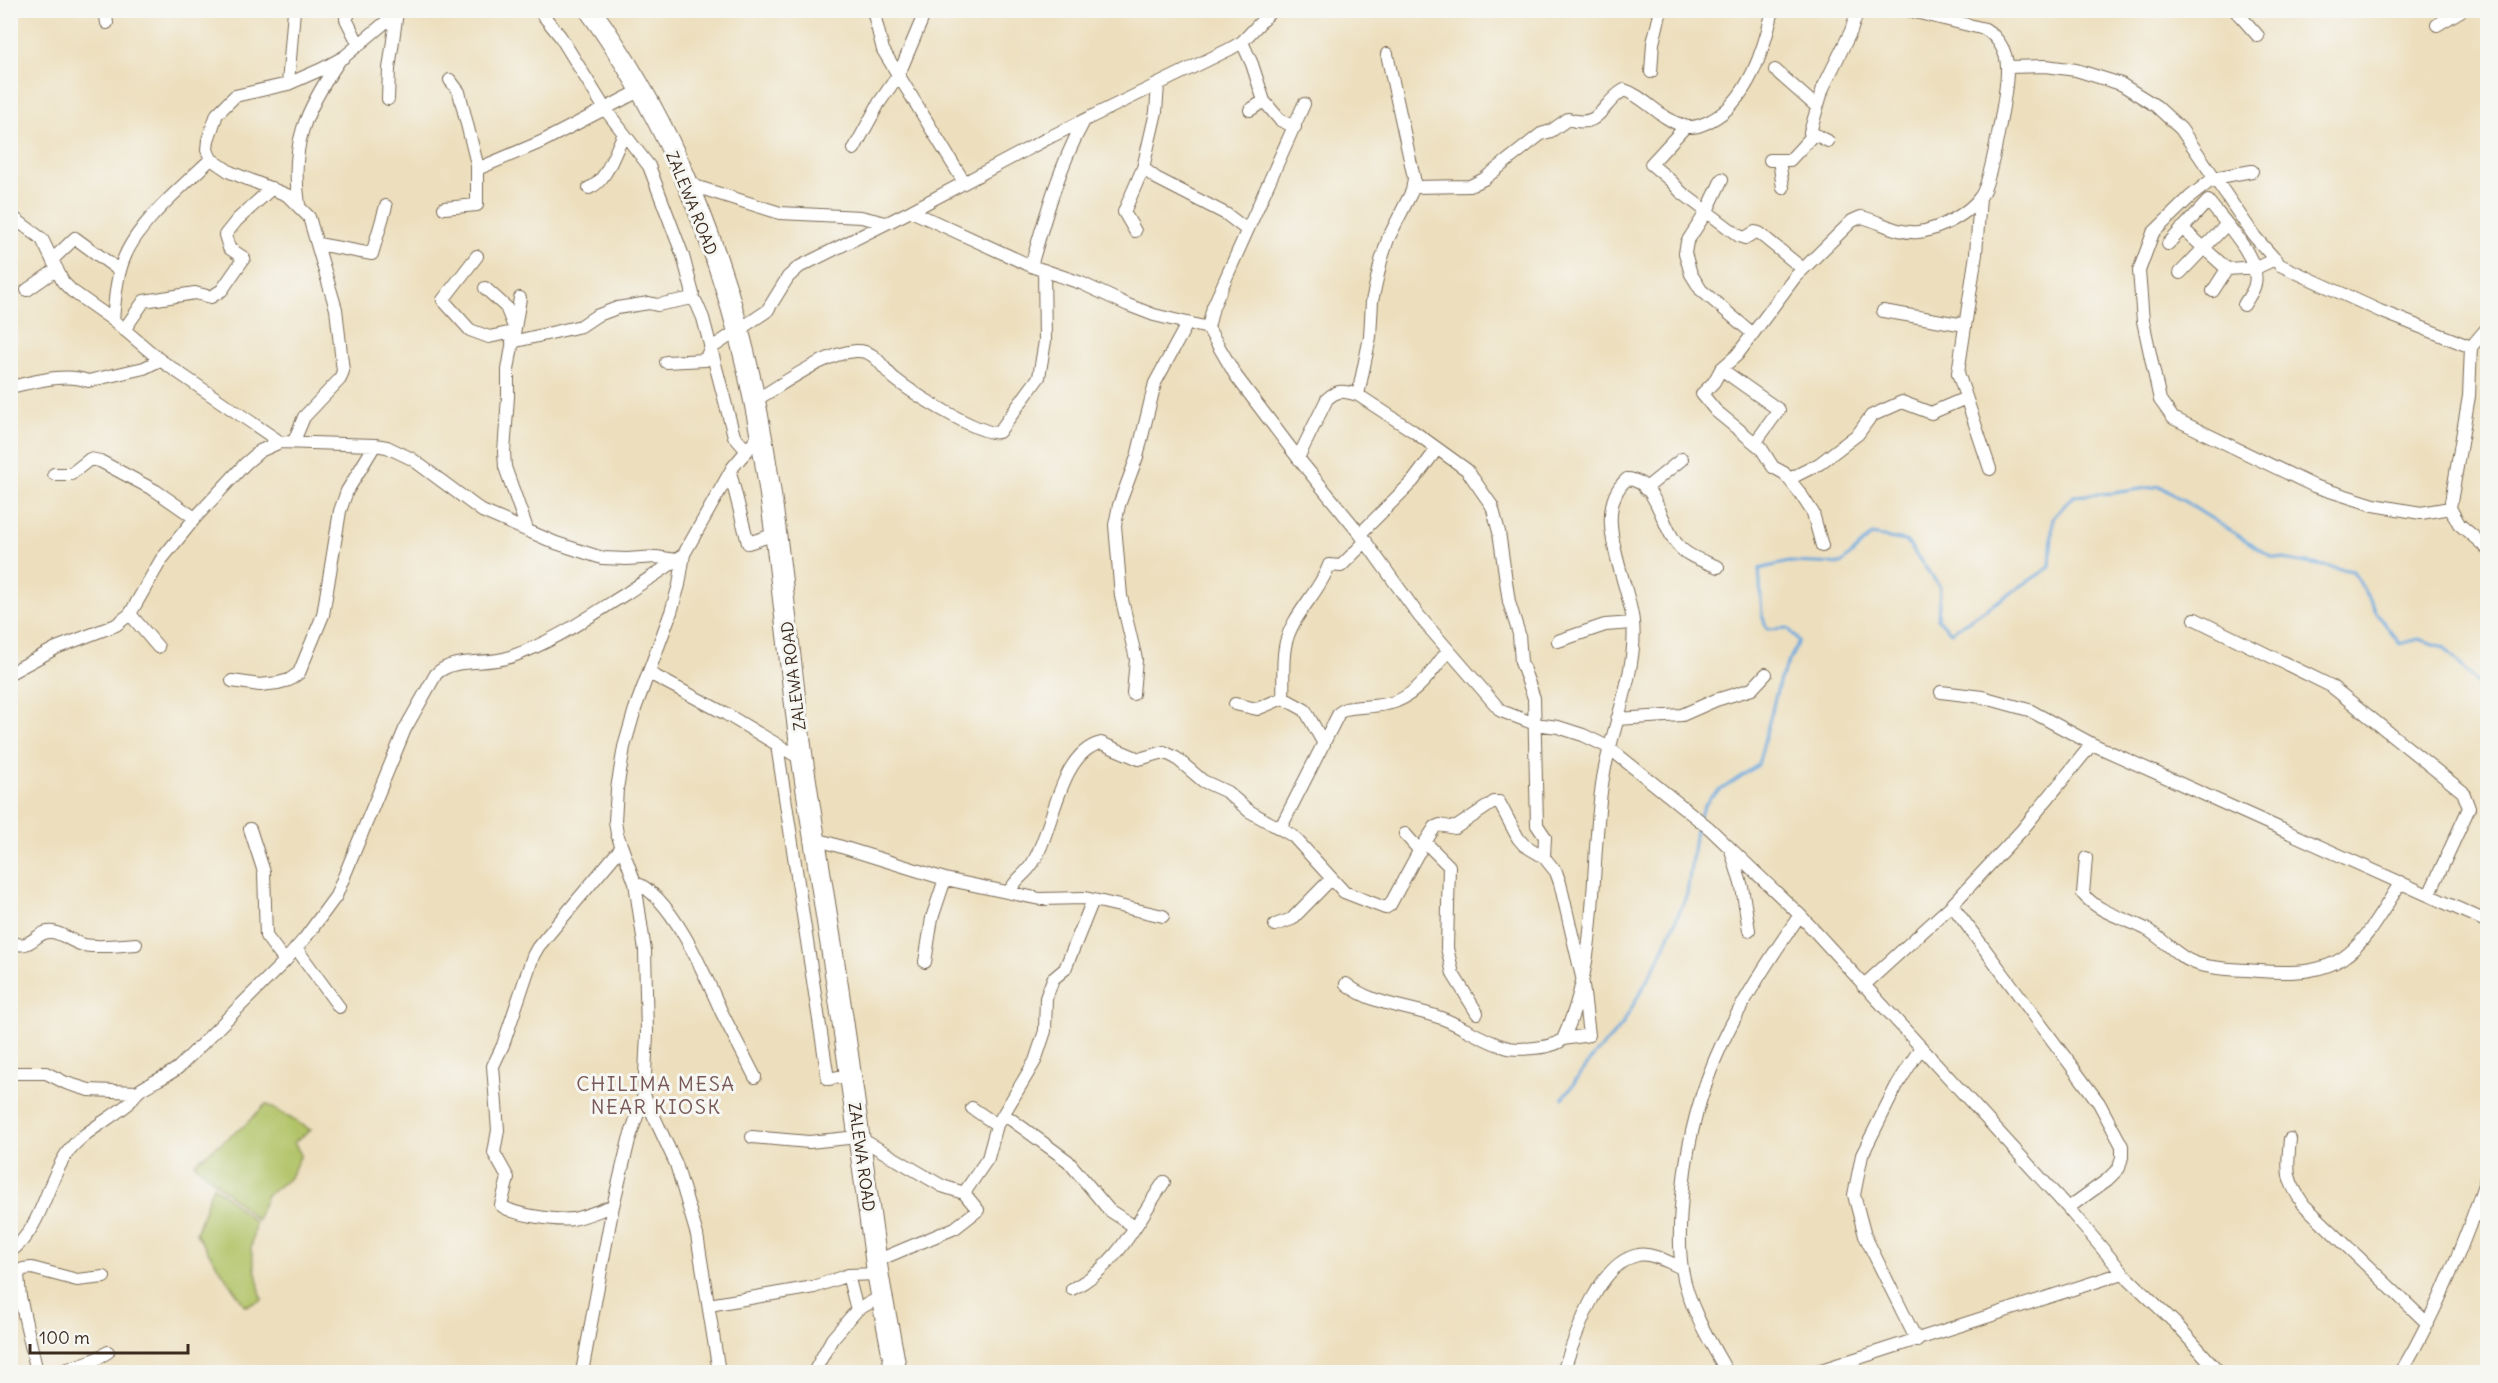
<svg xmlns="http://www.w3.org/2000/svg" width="2498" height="1383" viewBox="0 0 2498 1383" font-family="Delius,sans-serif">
  <rect width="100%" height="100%" fill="#f6f6f2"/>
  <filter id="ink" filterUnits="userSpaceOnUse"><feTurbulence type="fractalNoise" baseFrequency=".0167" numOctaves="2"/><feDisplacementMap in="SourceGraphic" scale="12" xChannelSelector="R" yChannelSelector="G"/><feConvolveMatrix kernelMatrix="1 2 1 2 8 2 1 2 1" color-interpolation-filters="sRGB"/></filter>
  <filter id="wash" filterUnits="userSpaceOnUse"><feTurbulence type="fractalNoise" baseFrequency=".008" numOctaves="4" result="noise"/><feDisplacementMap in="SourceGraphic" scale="24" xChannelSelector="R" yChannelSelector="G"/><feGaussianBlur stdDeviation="1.35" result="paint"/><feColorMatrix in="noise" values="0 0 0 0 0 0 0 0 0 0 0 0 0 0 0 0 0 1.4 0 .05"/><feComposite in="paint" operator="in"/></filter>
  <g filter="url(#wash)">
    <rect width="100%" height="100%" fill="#eddfbd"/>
    <path fill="#b1c366" stroke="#767642" stroke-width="1.5" d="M 266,1104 L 311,1130 L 294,1142 L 301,1155 L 289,1179 L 267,1195 L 257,1220 L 194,1163 L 245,1125 Z
      M 213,1185 L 255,1222 L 251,1250 L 262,1300 L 245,1306 L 196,1234 Z"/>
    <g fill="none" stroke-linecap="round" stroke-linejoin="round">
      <path stroke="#6ba8dd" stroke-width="3" d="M 1699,816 L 1710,797 L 1758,765 L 1780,679 L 1799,641 L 1788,628 L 1767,629 L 1762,615 L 1759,569 L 1789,562 L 1841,564 L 1872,535 L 1906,541 L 1940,587 L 1938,619 L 1951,632 L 2050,567 L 2053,518 L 2073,496 L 2114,493 L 2160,486 L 2272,557 L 2353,571 L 2377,613 L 2400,644 L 2418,639 L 2444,647 L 2481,687 L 2488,688
        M 1563,1098 L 1593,1057 L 1622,1025 L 1659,959 L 1687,894 L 1697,822"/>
    </g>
  </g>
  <g filter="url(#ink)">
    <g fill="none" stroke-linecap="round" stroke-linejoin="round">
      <defs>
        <path id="street" d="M 105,10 L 107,23
          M 351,10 L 346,19 L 359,45
          M 873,10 L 883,50 L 964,182
          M 2235,10 L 2258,36
          M 2437,25 L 2462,10
          M 1242,42 L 1252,64 L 1264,101
          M 2007,67 L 2046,66 L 2076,70 L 2121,84 L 2156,106 L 2181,129 L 2255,237 L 2280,265 L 2380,311 L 2471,347
          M 1775,70 L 1817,107
          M 1651,72 L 1653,43 L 1660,14 L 1658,10
          M 450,80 L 459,92 L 477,164 L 482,167 L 541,142 L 641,90
          M 288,84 L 294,10
          M 1158,85 L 1156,112 L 1143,168 L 1156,178 L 1226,214 L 1247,230
          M 388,99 L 389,69 L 397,12
          M 1250,110 L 1264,101 L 1280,120 L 1295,127
          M 1685,127 L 1651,164 L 1671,181 L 1681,192 L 1739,236 L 1745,238 L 1755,232 L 1759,233 L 1803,269
          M 1828,141 L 1810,132 L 1823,88 L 1851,31 L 1858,10
          M 854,149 L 879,103 L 899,74 L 926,10
          M 1770,160 L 1790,160 L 1814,134
          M 1779,160 L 1783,188
          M 2252,171 L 2214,178 L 2190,197 L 2153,233 L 2139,271 L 2143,321 L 2160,400 L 2173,418 L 2314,486 L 2374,505 L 2421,513 L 2450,508
          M 1722,179 L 1707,211 L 1687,242 L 1685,253 L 1691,274 L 1701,290 L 1752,333
          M 688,184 L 780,213 L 861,217 L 886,223
          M 1413,187 L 1470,186 L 1484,179 L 1541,134 L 1551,131 L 1568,119 C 1601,130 1601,103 1624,90 C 1644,96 1660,119 1684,126 C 1693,129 1702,125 1710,121 C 1748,102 1764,49 1773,10
          M 589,188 C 607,182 615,150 624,134
          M 1980,197 L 1976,254 L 1958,373 L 1990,469
          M 299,205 C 290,144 305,111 339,61
          M 444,208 L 477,205 L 477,164
          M 911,211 L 1031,266 L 1081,283 L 1128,305 L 1154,315 L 1208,328 L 1236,376 L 1298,458 L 1360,534 L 1419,616 L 1501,711 L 1535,724 L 1558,727 L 1583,735 L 1608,747 L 1709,828 L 1800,915 L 2068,1208 L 2123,1273 L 2175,1323 L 2219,1372
          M 10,215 L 42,239 L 63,282 L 72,291 L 113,320 L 160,360 L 280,442 L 375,445 L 387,447 L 412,459 L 482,511 L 556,543 L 602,558 L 627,559 L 656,557 L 676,560
          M 2182,228 L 2227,269 L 2258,267 L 2275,259
          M 1135,231 L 1124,212 L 1143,168
          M 318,244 L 372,254 L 386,206
          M 2168,244 L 2208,201 C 2223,220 2261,259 2255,284 C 2254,291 2247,299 2244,305
          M 477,256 L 443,300 L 470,330 L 489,337 L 513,332
          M 53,259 L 75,238 L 120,271
          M 1031,266 C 1045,218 1059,167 1083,123
          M 2180,273 L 2227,224
          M 485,288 L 506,307 L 514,327
          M 27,290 L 57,269
          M 2213,291 L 2227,269
          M 520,298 L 508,370 L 508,397 L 504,452 L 505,467 L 527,529
          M 690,298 L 696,302 L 703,318 L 734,436 L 747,451
          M 1883,311 L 1965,325
          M 113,320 C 115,300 116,280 123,261 C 136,224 183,186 211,159
          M 2488,327 L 2471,347 L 2469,396 L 2450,508 L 2459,524 L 2488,549
          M 1208,328 L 1213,307 L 1304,104
          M 124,330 L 144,301 L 195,293 L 211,297 L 222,290 L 244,258 L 229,248 L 225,235 L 237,220 L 272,188
          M 512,342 L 581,326 L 596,316 L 617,308 L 649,303 L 657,305 L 688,299 L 693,294 L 683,256 L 649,166 L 605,109 L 560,36 L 539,10
          M 666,362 L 705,360 L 710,349 L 767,311 L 788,277 L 799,267 L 911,211 L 1052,136 L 1230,49 L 1242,42 L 1272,10
          M 1721,369 L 1779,410 L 1755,443
          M 10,387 C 34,382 65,372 88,381 L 144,368 L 160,360
          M 1358,395 L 1370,337 L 1372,301 L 1381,261 L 1388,239 L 1412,191 L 1414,178 L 1387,54
          M 754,401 C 782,385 824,353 856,351 C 877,350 881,368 895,379 C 910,391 983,438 999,432 L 1039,377 L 1045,341 L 1044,270
          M 294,441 L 304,417 L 340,379 L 343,371 L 336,309 L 309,217 L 287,195 L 230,172 L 211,159 L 207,150 L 208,140 L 217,114 L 235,96 L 288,84 L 322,69 L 344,57 L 400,10
          M 1298,458 L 1327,399 C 1338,389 1344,391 1358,395 L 1413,431 L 1467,470 L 1492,506 L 1499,532 L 1509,602 L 1519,634 L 1521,662 L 1534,698 L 1537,825 L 1545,837 L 1544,857
          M 730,472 L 748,543 L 776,534
          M 54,474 L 71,474 L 90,459 L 100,461 L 156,491 L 195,518
          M 1789,479 L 1819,464 L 1858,434 L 1871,416 L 1902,402 L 1931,413 L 1966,398
          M 1645,489 L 1682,459
          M 1360,534 L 1413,481 L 1437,449
          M 1822,546 L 1813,513 L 1800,493 L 1784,473 L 1773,467 L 1761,448 L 1716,411 L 1702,394 L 1714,382 L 1721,369 L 1737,355 L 1795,277 L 1852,221 L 1861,217 C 1881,221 1896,234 1918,232 C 1938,230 1969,214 1981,196 C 1991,182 2008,87 2007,67 C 2007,52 1998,37 1985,29 L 1907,10
          M 130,614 L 158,647
          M 2195,619 L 2331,686 L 2463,792 L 2469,808 L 2429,895
          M 1558,641 L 1605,625 L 1633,623
          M 10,673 L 56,648 L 116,625 L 130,614 L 161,560 L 195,518 L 245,464 L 260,451 L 280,442
          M 649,673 L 726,714 L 803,760
          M 232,681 L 260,685 L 278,683 L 289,680 L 299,673 L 323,615 L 340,511 L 347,491 L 375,445
          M 1941,692 L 1982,697 L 2029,710 L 2092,744 L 2488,922
          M 1133,694 L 1136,659 L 1121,596 L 1115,525 L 1119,505 L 1137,457 L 1155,383 L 1187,324
          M 1235,704 L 1257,709 L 1283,698
          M 1617,719 L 1682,715 L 1716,700 L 1752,689 L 1766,674
          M 1324,744 L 1305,710 L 1283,698 C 1284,681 1282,663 1285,647 C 1290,616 1319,594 1329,565 L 1341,566 L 1366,541
          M 777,745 L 828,1079 L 851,1075
          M 250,829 L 264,872 L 266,936 L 285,961
          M 1280,829 L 1339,713 L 1345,709 C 1360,706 1384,707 1397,701 C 1418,693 1435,668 1448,650
          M 1405,834 L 1420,851
          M 816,839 L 945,879 L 1040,899 L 1085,898 L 1163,916
          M 1425,842 L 1449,866 L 1447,948 L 1453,974 L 1477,1013
          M 1731,850 L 1742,887 L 1749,930
          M 2086,858 L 2083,894 C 2099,913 2125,918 2146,929 C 2164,939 2177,957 2195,963 C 2215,970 2238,969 2259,971 C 2348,978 2357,951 2401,882
          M 635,883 C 671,894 706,977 721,1011 C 732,1033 744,1055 755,1077
          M 1009,892 C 1017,877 1025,875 1032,864 C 1054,831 1058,753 1101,743 L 1139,759 L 1164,752 L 1176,758 L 1203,781 L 1227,792 L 1249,811 L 1293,836 L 1344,892 L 1385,908 L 1390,905 L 1418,853 L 1435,827 L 1440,825 L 1455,828 L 1494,802 L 1499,802 L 1518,838 L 1524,845 L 1544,857 L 1556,872 L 1560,883 L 1582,977 L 1589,1035 L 1563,1039
          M 1952,905 L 2099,1103 L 2122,1146 L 2122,1157 L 2119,1168 L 2107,1180 L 2068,1208
          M 1275,925 L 1292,919 L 1331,879
          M 10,942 C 33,952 34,930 53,932 C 64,934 73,943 84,945 C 100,948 119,945 136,944
          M 296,948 L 339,1007
          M 925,962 L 932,918 L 945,879
          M 1346,984 C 1374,1006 1409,1006 1441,1018 C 1463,1026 1483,1041 1505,1047 C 1517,1051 1555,1048 1563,1039 C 1601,958 1589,864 1603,778 C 1611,730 1638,670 1633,622 C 1629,581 1589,512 1627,479 C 1657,480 1661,526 1677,544 C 1687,557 1704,561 1718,567
          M 1863,986 L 1952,905 L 2022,830 L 2092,744
          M 10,1073 L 46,1073 L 66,1083 L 89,1090 L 137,1092
          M 644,1095 L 676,1164 L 697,1235 L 719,1372
          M 1005,1115 L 1068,1161 L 1109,1210 L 1135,1227
          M 997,1125 L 1035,1061 L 1045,1031 L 1046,998 L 1053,979 L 1065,969 L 1093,900
          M 752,1137 L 809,1142 L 858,1137 L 942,1186 L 964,1193 L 978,1210 L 955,1228 L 876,1261
          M 2290,1139 C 2287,1171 2285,1178 2304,1205 L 2428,1324
          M 964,1193 L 988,1158 L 997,1125 L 972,1108
          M 613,1206 C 600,1210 587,1216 573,1219 C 557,1221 512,1215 501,1205 L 508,1178 L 494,1153 L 498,1130 L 493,1066 L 503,1045 L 533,956 L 538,947 L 621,848
          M 2474,1213 L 2488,1219
          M 10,1252 C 43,1227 45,1185 67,1153 C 81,1133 109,1120 128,1104 C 132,1099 135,1094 140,1090 C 153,1081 167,1077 179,1067 L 285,961 L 305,938 L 336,896 L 405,729 L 436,674 C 455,656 486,666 510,657 C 552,643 590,616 627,593 C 646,580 667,568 684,554
          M 10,1263 L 18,1274 L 20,1297 L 37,1372
          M 18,1274 L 23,1269 L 32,1268 L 77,1280 L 104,1277
          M 848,1275 L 857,1310
          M 1072,1289 C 1119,1265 1136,1223 1164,1182
          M 709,1305 L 814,1287 L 848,1275 L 878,1274
          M 1917,1341 L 1865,1236 L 1854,1195 L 1862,1155 L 1896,1087 L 1921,1047
          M 59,1372 L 94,1360 L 108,1352
          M 582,1372 L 613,1206 L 629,1140 L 644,1095 L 647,1033 L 645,951 L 635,883 L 617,834 L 615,821 L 617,789 L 624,747 L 635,709 L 671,612 L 679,585 L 684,554 L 733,467 L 759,436
          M 814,1372 L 832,1339 L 857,1310 L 882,1296
          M 1563,1372 C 1575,1338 1597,1263 1638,1255 C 1651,1252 1670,1263 1682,1268
          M 1727,1372 C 1709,1340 1688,1306 1682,1269 C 1678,1242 1680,1213 1683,1187 C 1694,1077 1738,1003 1800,915
          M 1815,1372 L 2123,1273
          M 2401,1372 C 2438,1310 2465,1242 2488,1173"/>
        <path id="highway" d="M 590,10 C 659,105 708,217 738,330 C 776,471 783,619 803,764 C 818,866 836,969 850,1072 C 859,1135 867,1198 876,1261 C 881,1298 890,1335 896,1372"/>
      </defs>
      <use href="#street" stroke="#796956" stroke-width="14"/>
      <use href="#highway" stroke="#796956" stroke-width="23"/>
      <use href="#street" stroke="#fff" stroke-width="12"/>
      <use href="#highway" stroke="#fff" stroke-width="21"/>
    </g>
  </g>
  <g text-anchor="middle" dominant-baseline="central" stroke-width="6" stroke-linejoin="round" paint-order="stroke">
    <g font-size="16" fill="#3b2a1e" stroke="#f6f6f2">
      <text transform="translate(692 203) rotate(68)">ZALEWA ROAD</text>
      <text transform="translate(793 676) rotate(-97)">ZALEWA ROAD</text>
      <text transform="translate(862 1157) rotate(82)">ZALEWA ROAD</text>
    </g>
    <g font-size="20" letter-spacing="1.5" fill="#785957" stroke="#f6f6f2">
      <text x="656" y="1083">CHILIMA MESA<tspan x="656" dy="23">NEAR KIOSK</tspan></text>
    </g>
  </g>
  <rect width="2498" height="1383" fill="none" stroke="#f6f6f2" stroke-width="36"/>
  <path d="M30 1344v9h158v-9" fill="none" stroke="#3b2a1e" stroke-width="3"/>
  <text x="39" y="1344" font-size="18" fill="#3b2a1e" stroke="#f6f6f2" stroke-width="4.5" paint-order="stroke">100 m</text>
</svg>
